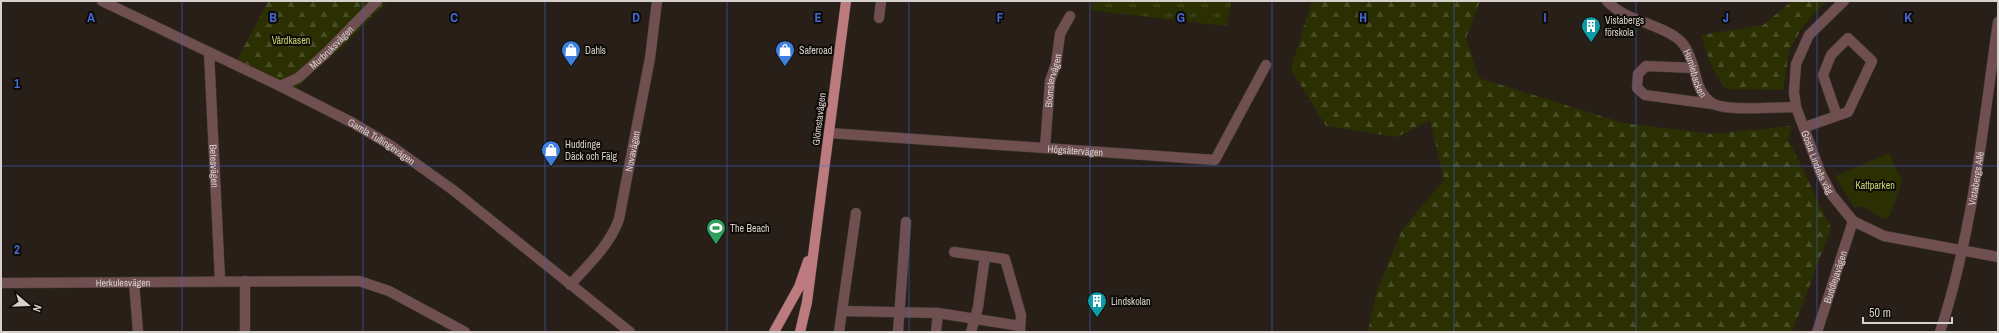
<svg xmlns="http://www.w3.org/2000/svg" width="1999" height="333" viewBox="0 0 1999 333" font-family="'Archivo Narrow',sans-serif">
  <defs>
    <pattern id="grass-tufts" width="24" height="20" patternUnits="userSpaceOnUse"><rect width="24" height="20" fill="#2b3002"/><path d="M3 7l-1-3M5 7V3M7 7l1-3M15 17l-1-3M17 17v-4M19 17l1-3" fill="none" stroke="#494d26"/></pattern>
    <pattern id="forest-firs" width="22" height="20" patternUnits="userSpaceOnUse"><rect width="22" height="20" fill="#2b3002"/><path d="M5 1l3.5 6h-7zM16 11l3.5 6h-7z" fill="#494d26"/></pattern>
  </defs>
  <rect width="100%" height="100%" fill="#282018"/>
  <path fill="url(#grass-tufts)" d="M 1094,1 L 1232,1 L 1226,26 L 1089,10 Z"/>
  <path fill="url(#forest-firs)" d="M 268,1 L 388,1 L 339,50 L 294,90 L 236,62 Z
    M 1312,1 L 1480,1 L 1466,38 L 1479,78 L 1623,123 L 1711,134 L 1792,126 L 1788,139 L 1831,228 L 1792,332 L 1368,332 L 1376,293 L 1402,230 L 1444,180 L 1430,120 L 1397,137 L 1326,126 L 1291,69 Z
    M 1792,1 L 1827,1 L 1803,26 L 1789,50 L 1783,90 L 1726,89 L 1712,68 L 1701,35 L 1763,25 Z"/>
  <path fill="#2b3002" d="M 1889,153 L 1902,181 L 1890,216 L 1883,219 L 1862,206 L 1855,208 L 1835,176 Z"/>
  <g fill="none" stroke-linecap="round" stroke-linejoin="round">
    <defs>
      <g id="minor">
        <path id="s1" d="M 102,1 L 280,86 L 353,123 L 390,145 L 453,190 L 630,332"/>
        <path id="s2" d="M 1607,1 C 1624,20 1653,22 1674,36 C 1686,43 1690,56 1694,69 C 1697,82 1700,95 1712,103 C 1724,112 1779,107 1796,107"/>
        <path id="s3" d="M 1844,1 L 1809,35 L 1796,64 L 1794,92 L 1796,107 L 1821,174 L 1832,195 L 1853,221 L 1884,236 L 1998,257"/>
        <path d="M 879,18 L 881,1"/>
        <path id="s4" d="M 209,52 L 220,280"/>
        <path d="M 1693,68 L 1646,66 L 1638,74 L 1637,88 L 1645,95 L 1712,104"/>
        <path id="s5" d="M 280,86 L 298,78 L 326,53 L 377,1"/>
        <path d="M 1805,127 L 1848,112 L 1872,61 L 1848,38 L 1831,55 L 1823,75 L 1837,116"/>
        <path id="s6" d="M 829,133 L 1215,160 L 1266,65"/>
        <path id="s7" d="M 1045,148 L 1050,81 L 1056,64 L 1060,34 L 1070,16"/>
        <path d="M 954,252 L 1005,259 L 1021,315 L 1020,332"/>
        <path d="M 134,282 L 138,332"/>
        <path id="s8" d="M 1,283 L 359,281 L 389,291 L 465,332"/>
        <path id="s9" d="M 570,285 C 588,265 610,245 619,219 L 650,58 L 657,1"/>
        <path d="M 842,311 L 938,313 L 1020,326"/>
        <path d="M 245,331 L 245,281"/>
        <path d="M 839,332 L 856,213"/>
        <path d="M 898,332 L 906,222"/>
        <path d="M 936,332 L 938,313"/>
        <path d="M 971,332 L 978,307 L 985,256"/>
        <path id="s10" d="M 1817,332 L 1853,221"/>
        <path id="s11" d="M 1940,332 C 1973,232 1983,126 1998,22"/>
      </g>
      <path id="major" d="M 774,332 L 799,287 L 808,261
        M 800,332 L 807,302 L 846,1"/>
    </defs>
    <use href="#minor" stroke="#443c35" stroke-width="11"/>
    <use href="#major" stroke="#443c35" stroke-width="11"/>
    <use href="#minor" stroke="#6f4f50" stroke-width="10"/>
    <use href="#major" stroke="#bc7b7e" stroke-width="10"/>
  </g>
  <path fill="none" stroke="#4268d6" stroke-width="1" stroke-opacity="0.55" d="M 182,1 L 182,332M 363,1 L 363,332M 545,1 L 545,332M 727,1 L 727,332M 909,1 L 909,332M 1090,1 L 1090,332M 1272,1 L 1272,332M 1454,1 L 1454,332M 1636,1 L 1636,332M 1817,1 L 1817,332M 1,166 L 1998,166"/>
  <defs>
    <symbol id="building-pin" viewBox="-11 -11 22 30"><path d="M0 17L-7.5 6A9.5 9.5 0 1 1 7.5 6Z" fill="#0f9aa8" stroke="#0e0b07"/><path d="M-4-6H4V6H1V3H-1V6H-4ZM-2.5-4.3h1.7v1.8h-1.7ZM.8-4.3h1.7v1.8H.8ZM-2.5-1h1.7V.8h-1.7ZM.8-1h1.7V.8H.8Z" fill="#fff"/></symbol>
    <symbol id="shop-pin" viewBox="-11 -11 22 30"><path d="M0 17L-7.5 6A9.5 9.5 0 1 1 7.5 6Z" fill="#3f7fe0" stroke="#0e0b07"/><path d="M-5-2.5h2.3a2.7 3.5 0 0 1 5.4 0H5L5.5 6h-11ZM-1.5-2.5h3a1.5 2.3 0 0 0-3 0Z" fill="#fff"/></symbol>
    <symbol id="stadium-pin" viewBox="-11 -11 22 30"><path d="M0 17L-7.5 6A9.5 9.5 0 1 1 7.5 6Z" fill="#2e9e5b" stroke="#0e0b07"/><path d="M0-5a6.5 5 0 1 0 0 10a6.5 5 0 1 0 0-10ZM-3.5-1.8h7v3.6h-7Z" fill="#fff"/></symbol>
  </defs>
  <g fill-rule="evenodd">
    <use href="#building-pin" x="1580" y="15" width="22" height="30"/>
    <use href="#shop-pin" x="560" y="39" width="22" height="30"/>
    <use href="#shop-pin" x="774" y="39" width="22" height="30"/>
    <use href="#shop-pin" x="540" y="139" width="22" height="30"/>
    <use href="#stadium-pin" x="705" y="217" width="22" height="30"/>
    <use href="#building-pin" x="1086" y="290" width="22" height="30"/>
  </g>
  <g text-anchor="middle" dominant-baseline="central" stroke-width="4" stroke-linejoin="round" paint-order="stroke">
    <g font-size="10" fill="#d6d1cc" stroke="#0e0b07" text-anchor="start">
      <text x="1605" y="20">Vistabergs<tspan x="1605" dy="12">förskola</tspan></text>
      <text x="585" y="50">Dahls</text>
      <text x="799" y="50">Saferoad</text>
      <text x="565" y="144">Huddinge<tspan x="565" dy="12">Däck och Fälg</tspan></text>
      <text x="730" y="228">The Beach</text>
      <text x="1111" y="301">Lindskolan</text>
    </g>
    <g font-size="10" fill="#c7d672" stroke="#0e0b07">
      <text x="291" y="40">Vårdkasen</text>
      <text x="1875" y="185">Kattparken</text>
    </g>
    <g font-size="10" fill="#d6d1cc" stroke="#0e0b07">
      <text stroke="none"><textPath href="#s5" startOffset="65">Murbruksvägen</textPath></text>
      <text stroke="none"><textPath href="#s2" startOffset="120">Humlebacken</textPath></text>
      <text stroke="none"><textPath href="#s7" startOffset="68">Blomstervägen</textPath></text>
      <text transform="translate(819 119) rotate(-83)">Glömstavägen</text>
      <text stroke="none"><textPath href="#s1" startOffset="313">Gamla Tullingevägen</textPath></text>
      <text stroke="none"><textPath href="#s6" startOffset="247">Högsätervägen</textPath></text>
      <text stroke="none"><textPath href="#s9" startOffset="152">Novavägen</textPath></text>
      <text stroke="none"><textPath href="#s3" startOffset="183">Gösta Lindells väg</textPath></text>
      <text stroke="none"><textPath href="#s4" startOffset="114">Betesvägen</textPath></text>
      <text stroke="none"><textPath href="#s11" startOffset="158">Vistabergs Allé</textPath></text>
      <text stroke="none"><textPath href="#s10" startOffset="58">Buddlejavägen</textPath></text>
      <text stroke="none"><textPath href="#s8" startOffset="122">Herkulesvägen</textPath></text>
    </g>
  </g>
  <g font-size="13" text-anchor="middle" font-weight="bold" fill="#4268d6" stroke="#0e0b07" stroke-width="4" stroke-linejoin="round" paint-order="stroke">
    <text x="91" y="22">A</text>
    <text x="273" y="22">B</text>
    <text x="454" y="22">C</text>
    <text x="636" y="22">D</text>
    <text x="818" y="22">E</text>
    <text x="1000" y="22">F</text>
    <text x="1181" y="22">G</text>
    <text x="1363" y="22">H</text>
    <text x="1545" y="22">I</text>
    <text x="1726" y="22">J</text>
    <text x="1908" y="22">K</text>
    <text x="17" y="88">1</text>
    <text x="17" y="254">2</text>
  </g>
  <rect width="1999" height="333" fill="none" stroke="#d6d1cc" stroke-width="4"/>
  <g transform="translate(28 305) rotate(109)" stroke="#0e0b07" stroke-width="3" paint-order="stroke">
  <path d="M0-3L7 15L0 10L-7 15Z" fill="#d6d1cc"/>
  <text y="-6" font-size="11" font-weight="bold" text-anchor="middle" fill="#d6d1cc">N</text>
  </g>
  <path d="M1863 317v6h89v-6" fill="none" stroke="#d6d1cc" stroke-width="2"/>
  <text x="1869" y="317" font-size="12" fill="#d6d1cc" stroke="#0e0b07" stroke-width="3" paint-order="stroke">50 m</text>
</svg>
